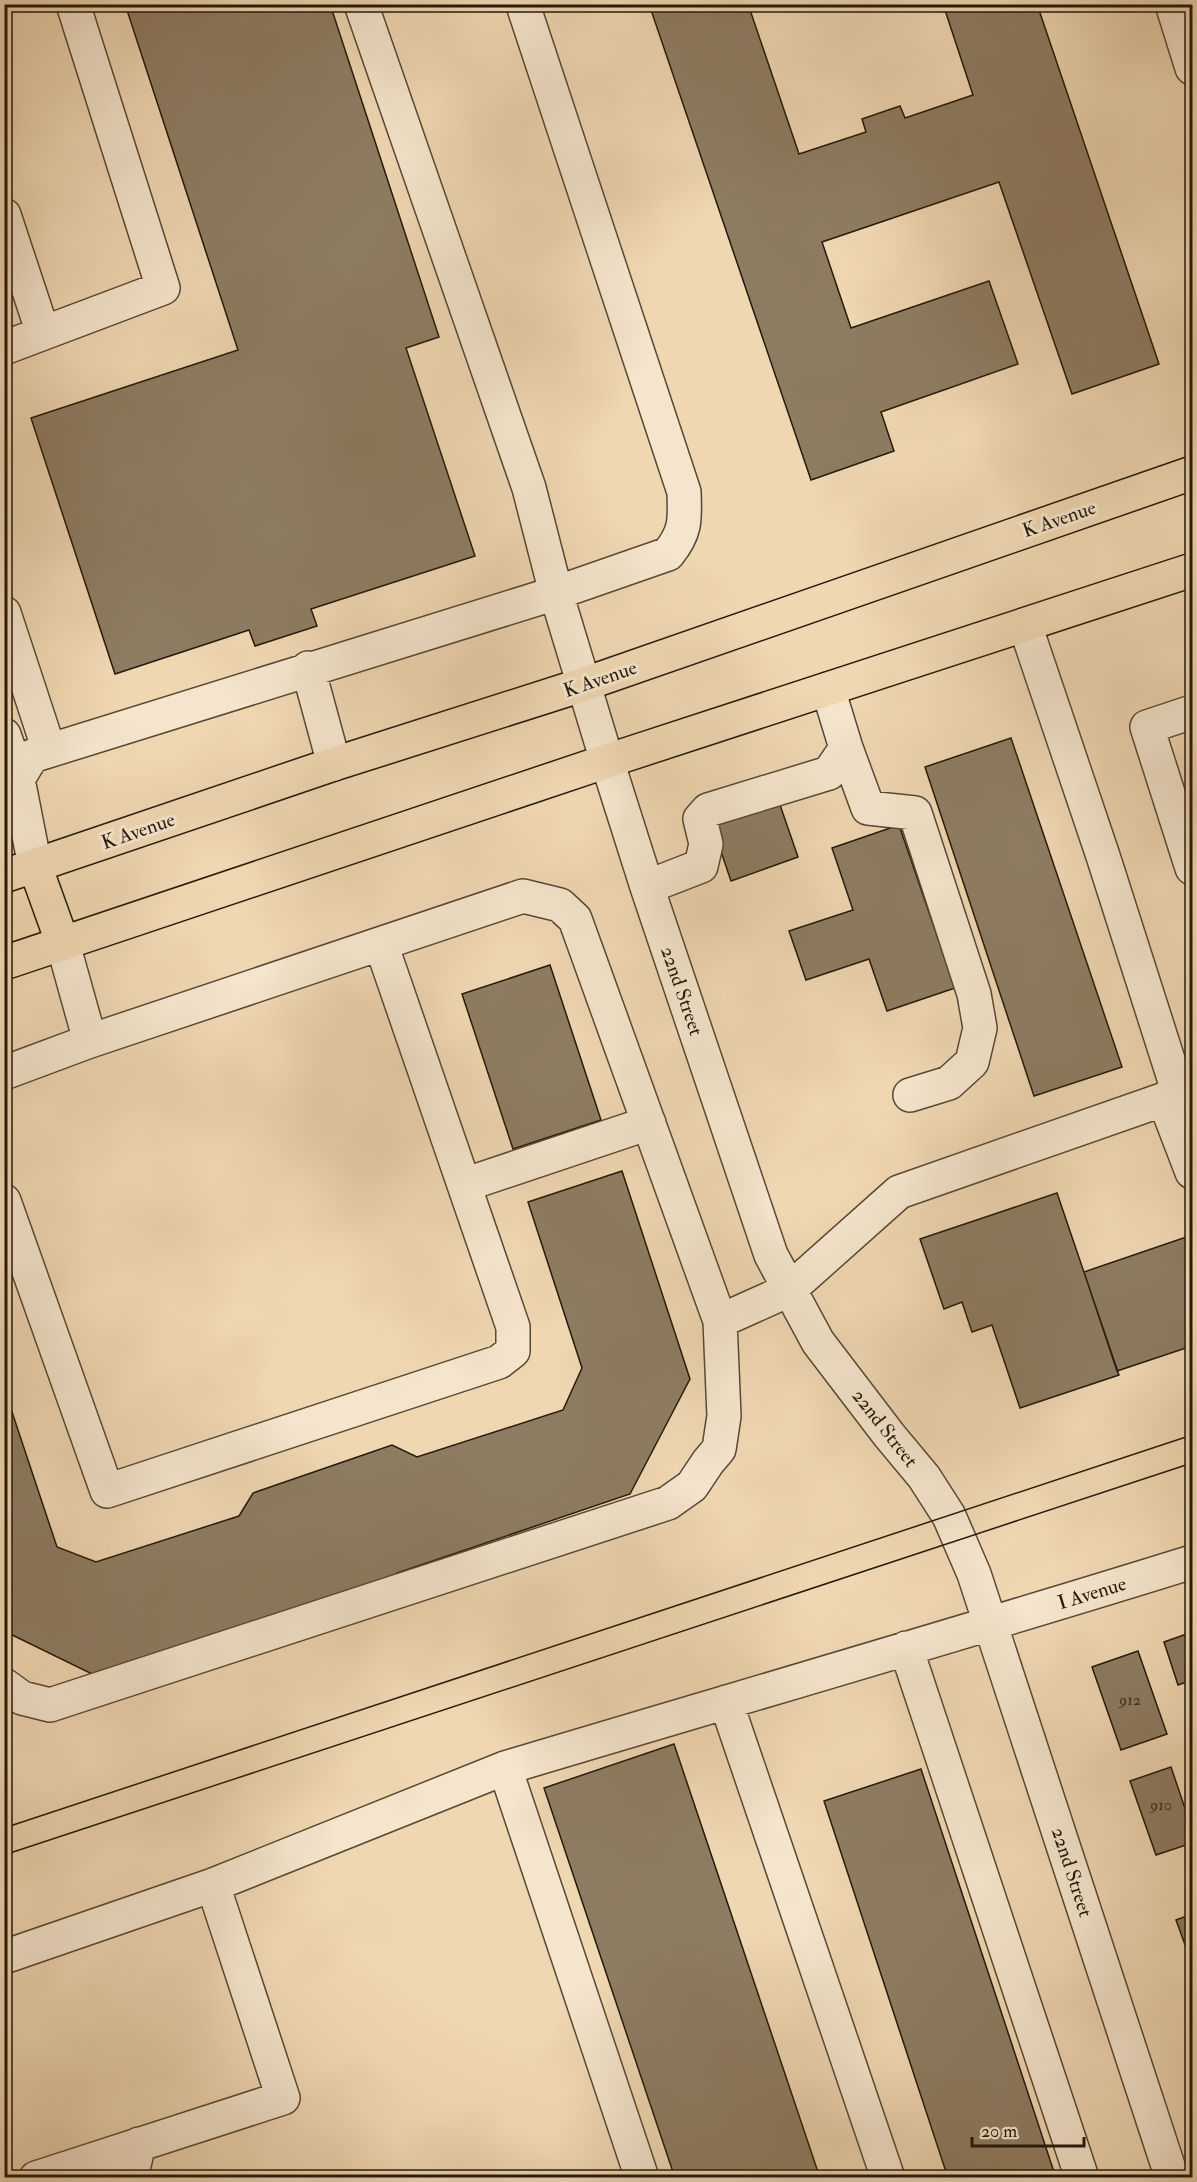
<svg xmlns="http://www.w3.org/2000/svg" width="1197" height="2182" viewBox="0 0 1197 2182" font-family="'IM FELL Double Pica',serif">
  <rect width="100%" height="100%" fill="#efd7b2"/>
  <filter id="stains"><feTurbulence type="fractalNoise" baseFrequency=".00333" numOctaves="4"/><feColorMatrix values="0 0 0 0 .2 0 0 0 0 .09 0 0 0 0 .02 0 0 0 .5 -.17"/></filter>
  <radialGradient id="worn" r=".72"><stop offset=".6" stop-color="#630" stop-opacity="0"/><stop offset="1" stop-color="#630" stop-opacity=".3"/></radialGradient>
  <path fill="#8e7c62" stroke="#24190b" stroke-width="1.5" d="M 125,4 L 330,4 L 439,337 L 406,348 L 475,556 L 311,609 L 317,626 L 255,646 L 249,630 L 115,674 L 31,418 L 238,350 Z
    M 649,4 L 748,4 L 799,154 L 866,132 L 862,119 L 900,106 L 905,118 L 973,95 L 943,4 L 1037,4 L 1159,364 L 1072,394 L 999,182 L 822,242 L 851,328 L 989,281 L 1018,364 L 881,412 L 894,451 L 811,480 Z
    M 1011,738 L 1122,1067 L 1034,1096 L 925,767 Z
    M 779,802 L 798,857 L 731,881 L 712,825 Z
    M 899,825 L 955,988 L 887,1011 L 869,959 L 806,980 L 789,931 L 853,910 L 832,848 Z
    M 550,965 L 601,1120 L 513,1149 L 462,994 Z
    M 622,1171 L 690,1379 L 630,1494 L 397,1573 L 401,1583 L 94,1675 L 4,1631 L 4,1388 L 57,1547 L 96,1562 L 239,1516 L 253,1493 L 392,1445 L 417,1457 L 563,1410 L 582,1368 L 528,1202 Z
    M 1057,1193 L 1119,1375 L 1020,1408 L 992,1325 L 972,1332 L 962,1302 L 944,1309 L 920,1239 Z
    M 1192,1235 L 1192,1346 L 1117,1371 L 1084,1272 Z
    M 1192,1632 L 1192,1680 L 1178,1685 L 1164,1642 Z
    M 1138,1651 L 1167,1734 L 1121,1750 L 1092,1667 Z
    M 674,1744 L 820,2178 L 675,2178 L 544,1788 Z
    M 1171,1767 L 1192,1829 L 1192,1843 L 1156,1855 L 1130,1781 Z
    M 921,1769 L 1056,2178 L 948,2178 L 824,1801 Z
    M 1192,1914 L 1192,1964 L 1176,1920 Z"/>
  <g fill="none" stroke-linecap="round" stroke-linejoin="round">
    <defs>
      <path id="minor" d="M 361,4 L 529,488 L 556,593 L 607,761 L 647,887 L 771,1255 L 818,1342 L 889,1435 L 924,1477 L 949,1516 L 974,1574 L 1172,2178
        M 1172,4 L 1192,68
        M 4,215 L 43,333
        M 4,348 L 163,288 L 73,4
        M 4,613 L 49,750
        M 308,668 L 334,764
        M 1192,712 L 1147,727 L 1192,868
        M 4,735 L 16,769 L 35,866
        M 846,748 L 868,808 L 915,813 L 974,994 L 980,1028 L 972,1062 L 949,1083 L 910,1095
        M 4,784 L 18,779 L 32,756 L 556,593 L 668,554 C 686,532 685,520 684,492 L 523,5 L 524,4
        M 647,887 L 701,866 L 706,844 L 700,819 L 708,810 L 829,773 L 846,748 L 828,689
        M 90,1041 L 523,896 L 560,905 L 575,919 L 720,1321
        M 4,1073 L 90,1041 L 63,944
        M 1164,1099 L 1192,1172
        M 464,1185 L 649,1123
        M 4,1201 L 107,1491 L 499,1362 L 513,1351 L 513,1327 L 381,944
        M 906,1648 L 1082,2178
        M 4,1685 L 22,1698 L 50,1705 L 668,1503 L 692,1486 L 708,1462 L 719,1449 L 724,1416 L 720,1321 L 789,1290 L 899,1192 L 1179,1094 L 1103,856 L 1025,625
        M 726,1702 L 888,2178
        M 4,1957 L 213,1885 L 505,1768
        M 36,2178 L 283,2098 L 213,1885
        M 131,2178 L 139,2144
        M 642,2178 L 505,1768 C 735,1699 964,1633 1192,1562"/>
      <path id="major" d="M 35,866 L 63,944
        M 4,876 L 334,764 L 585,684 L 1192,473
        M 4,963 L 607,761 L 1192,570"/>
    </defs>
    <use href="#minor" stroke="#574835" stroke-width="36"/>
    <use href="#major" stroke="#24190b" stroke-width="36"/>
    <use href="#minor" stroke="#f5e5cd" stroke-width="33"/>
    <use href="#major" stroke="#efd7b2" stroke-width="33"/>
    <path stroke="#24190b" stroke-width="1.5" d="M 4,1828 L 1192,1435
      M 4,1855 L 1192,1463"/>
  </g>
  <g text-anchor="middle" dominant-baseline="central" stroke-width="6" stroke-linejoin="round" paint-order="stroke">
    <g font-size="16" fill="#3e3221">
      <text x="1130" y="1700">912</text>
      <text x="1161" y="1805">910</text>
    </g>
    <g font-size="20" fill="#24190b" stroke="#f5e5cd">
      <text transform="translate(1059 519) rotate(-19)">K Avenue</text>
      <text transform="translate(600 679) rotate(-19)">K Avenue</text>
      <text transform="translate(138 831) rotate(-19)">K Avenue</text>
      <text transform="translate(682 991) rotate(71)">22nd Street</text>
      <text transform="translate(885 1428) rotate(52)">22nd Street</text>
      <text transform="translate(1092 1593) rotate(-17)">I Avenue</text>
      <text transform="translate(1072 1872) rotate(72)">22nd Street</text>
    </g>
  </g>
  <rect width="1197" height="2182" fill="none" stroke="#efd7b2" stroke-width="24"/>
  <rect x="6" y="6" width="1185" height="2170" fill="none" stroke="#24190b" stroke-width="3"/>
  <rect x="12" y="12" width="1173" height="2158" fill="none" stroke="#24190b" stroke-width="1.5"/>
  <path d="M972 2137v9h112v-9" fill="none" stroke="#24190b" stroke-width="3"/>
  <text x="981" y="2137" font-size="18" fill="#24190b" stroke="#f5e5cd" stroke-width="4.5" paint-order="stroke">20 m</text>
  <rect width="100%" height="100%" filter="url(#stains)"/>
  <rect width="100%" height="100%" fill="url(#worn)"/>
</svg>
